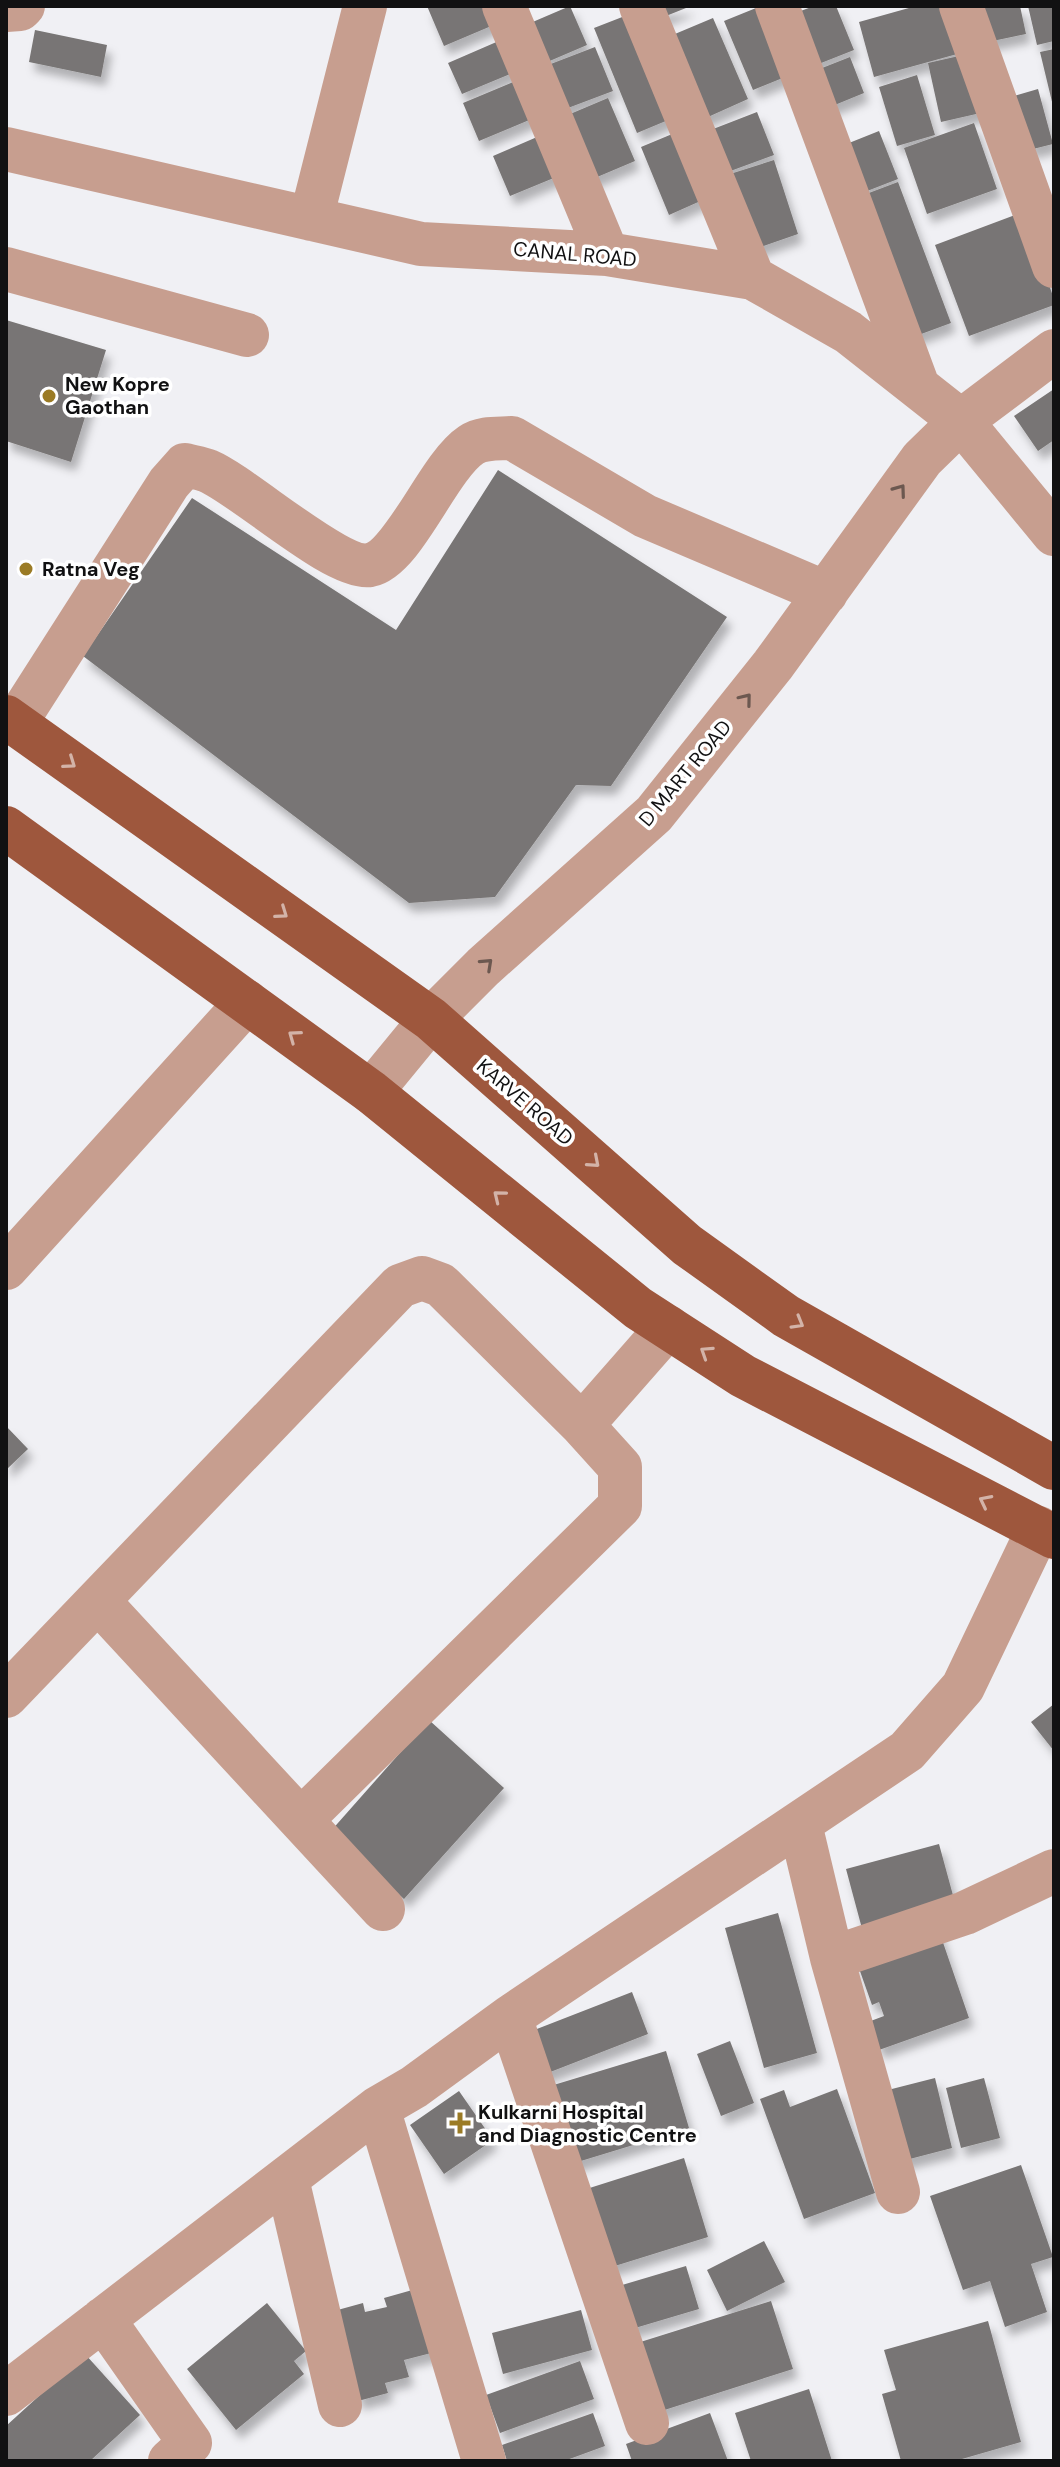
<svg xmlns="http://www.w3.org/2000/svg" width="1060" height="2467" viewBox="0 0 1060 2467" font-family="'DM Sans',sans-serif">
  <defs>
    <filter id="shadow"><feDropShadow dx="5" dy="9" stdDeviation="4" flood-color="#0004"/></filter>
  </defs>
  <rect width="100%" height="100%" fill="#f0f0f4"/>
  <path fill="#787574" filter="url(#shadow)" d="M 427,6 L 489,6 L 496,24 L 444,46 Z
    M 570,6 L 587,45 L 545,63 L 528,24 Z
    M 657,6 L 691,6 L 661,18 Z
    M 761,6 L 795,73 L 753,90 L 724,21 Z
    M 814,6 L 836,6 L 854,50 L 811,67 L 790,15 Z
    M 916,6 L 955,6 L 968,51 L 874,77 L 859,22 Z
    M 975,6 L 1020,6 L 1026,34 L 983,43 Z
    M 1028,6 L 1054,6 L 1054,41 L 1037,45 Z
    M 630,14 L 673,118 L 637,133 L 594,28 Z
    M 713,18 L 748,99 L 699,121 L 663,39 Z
    M 35,30 L 107,45 L 101,77 L 29,62 Z
    M 501,40 L 515,72 L 462,94 L 448,63 Z
    M 595,47 L 613,91 L 560,111 L 543,67 Z
    M 1054,49 L 1054,106 L 1053,106 L 1040,52 Z
    M 972,53 L 985,112 L 941,122 L 928,63 Z
    M 850,57 L 864,93 L 825,109 L 812,72 Z
    M 917,75 L 935,135 L 897,146 L 879,87 Z
    M 518,80 L 534,118 L 479,141 L 463,103 Z
    M 1038,89 L 1053,144 L 1029,150 L 1014,96 Z
    M 608,98 L 635,161 L 583,183 L 556,120 Z
    M 757,112 L 774,155 L 725,173 L 708,131 Z
    M 974,123 L 997,189 L 927,214 L 904,148 Z
    M 879,131 L 898,179 L 862,193 L 844,145 Z
    M 677,132 L 705,199 L 669,215 L 641,147 Z
    M 544,134 L 561,175 L 510,196 L 493,156 Z
    M 774,160 L 798,234 L 752,250 L 727,175 Z
    M 898,182 L 951,323 L 905,340 L 853,199 Z
    M 1023,212 L 1054,299 L 1054,305 L 969,336 L 935,245 Z
    M 6,320 L 106,350 L 71,462 L 6,441 Z
    M 1054,389 L 1054,440 L 1038,451 L 1014,416 Z
    M 498,470 L 727,617 L 611,786 L 576,785 L 495,897 L 409,903 L 83,656 L 192,498 L 396,630 Z
    M 6,1426 L 28,1449 L 6,1470 Z
    M 1054,1704 L 1054,1751 L 1031,1722 Z
    M 429,1720 L 504,1788 L 404,1899 L 330,1832 Z
    M 939,1844 L 957,1910 L 864,1936 L 846,1869 Z
    M 778,1913 L 817,2053 L 764,2068 L 725,1928 Z
    M 938,1928 L 969,2018 L 879,2050 L 868,2022 L 884,2016 L 879,2002 L 872,2005 L 855,1957 Z
    M 632,1992 L 648,2034 L 540,2076 L 524,2034 Z
    M 730,2041 L 754,2103 L 721,2116 L 697,2054 Z
    M 666,2051 L 689,2128 L 571,2164 L 547,2087 Z
    M 935,2078 L 952,2148 L 902,2161 L 884,2091 Z
    M 984,2078 L 1000,2138 L 961,2148 L 946,2088 Z
    M 837,2089 L 875,2193 L 804,2219 L 760,2099 L 784,2090 L 790,2107 Z
    M 459,2091 L 493,2140 L 444,2174 L 410,2125 Z
    M 684,2158 L 708,2237 L 602,2270 L 577,2192 Z
    M 1021,2165 L 1053,2257 L 1031,2264 L 1047,2312 L 1005,2327 L 990,2281 L 963,2290 L 930,2196 Z
    M 764,2241 L 785,2282 L 727,2311 L 707,2270 Z
    M 686,2266 L 699,2309 L 625,2331 L 612,2288 Z
    M 423,2287 L 439,2351 L 404,2360 L 409,2377 L 385,2383 L 388,2393 L 358,2401 L 334,2311 L 363,2303 L 365,2312 L 387,2307 L 384,2298 Z
    M 771,2301 L 793,2369 L 655,2413 L 634,2344 Z
    M 267,2303 L 306,2351 L 294,2361 L 304,2374 L 236,2430 L 187,2369 Z
    M 581,2310 L 592,2350 L 503,2374 L 492,2333 Z
    M 988,2321 L 1021,2442 L 955,2461 L 901,2461 L 882,2394 L 896,2390 L 884,2350 Z
    M 85,2354 L 140,2415 L 90,2461 L 6,2461 L 6,2426 Z
    M 580,2361 L 594,2399 L 500,2433 L 486,2395 Z
    M 809,2389 L 832,2461 L 751,2461 L 735,2413 Z
    M 593,2413 L 605,2446 L 564,2461 L 507,2461 L 502,2445 Z
    M 710,2413 L 728,2461 L 632,2461 L 626,2444 Z"/>
  <g fill="none" stroke-linecap="round" stroke-linejoin="round">
    <path stroke="#c79e8f" stroke-width="44" d="M 504,6 L 607,254
      M 641,6 L 753,278
      M 777,6 L 917,384
      M 961,6 L 1054,266
      M 6,10 L 20,9 L 23,6
      M 6,149 L 421,244 L 607,254 L 753,278 L 848,332 L 961,421 L 1054,534
      M 311,219 L 365,6
      M 6,269 L 247,335
      M 15,724 L 169,483 L 185,465 C 192,467 201,468 208,471 C 245,487 337,571 370,565 C 404,558 438,467 471,445 C 483,437 498,439 512,438 L 645,516 L 826,593
      M 371,1092 L 431,1019 L 483,967 L 654,814 L 773,665 L 922,459 L 961,421 L 1054,351
      M 6,1268 L 247,1002
      M 98,1601 L 383,1909
      M 6,1696 L 400,1286 L 422,1278 L 441,1285 L 582,1425 L 668,1327
      M 301,1820 L 620,1506 L 620,1467 L 582,1425
      M 800,1824 L 832,1958 L 898,2192
      M 832,1958 L 965,1913 L 1054,1871
      M 510,2017 L 647,2423
      M 378,2108 L 484,2461
      M 287,2179 L 340,2405
      M 103,2319 L 190,2443 L 170,2461
      M 6,2394 L 378,2108 L 414,2087 L 510,2017 L 907,1751 L 963,1687 L 1039,1528"/>
    <path stroke="#9e573d" stroke-width="44" d="M 6,717 L 431,1019 L 687,1245 L 786,1316 L 1054,1468
      M 6,828 L 371,1092 L 638,1308 L 743,1376 L 1054,1537"/>
  </g>
  <defs><path id="oneway-chevron" d="M-2-3.5L2.5 0L-2 3.5" fill="none" stroke-width="1.6" stroke-linecap="round" stroke-linejoin="round" transform="scale(2)"/></defs>
  <g stroke="#6c5850">
    <use href="#oneway-chevron" transform="translate(900 490) rotate(-54)"/>
    <use href="#oneway-chevron" transform="translate(746 699) rotate(-51)"/>
    <use href="#oneway-chevron" transform="translate(487 964) rotate(-43)"/>
  </g>
  <g stroke="#d3b3a8">
    <use href="#oneway-chevron" transform="translate(70 763) rotate(35)"/>
    <use href="#oneway-chevron" transform="translate(282 913) rotate(35)"/>
    <use href="#oneway-chevron" transform="translate(294 1036) rotate(-144)"/>
    <use href="#oneway-chevron" transform="translate(594 1162) rotate(41)"/>
    <use href="#oneway-chevron" transform="translate(499 1196) rotate(-141)"/>
    <use href="#oneway-chevron" transform="translate(798 1323) rotate(30)"/>
    <use href="#oneway-chevron" transform="translate(706 1352) rotate(-147)"/>
    <use href="#oneway-chevron" transform="translate(985 1501) rotate(-153)"/>
  </g>
  <g fill="#9b7b25" stroke="#fff" stroke-width="3">
    <circle cx="49" cy="396" r="8"/>
    <circle cx="26" cy="569" r="8"/>
    <path d="M456 2111h8v8h8v8h-8v8h-8v-8h-8v-8h8z"/>
  </g>
  <g text-anchor="middle" dominant-baseline="central" stroke-width="7" stroke-linejoin="round" paint-order="stroke">
    <g font-size="20" fill="#111112" stroke="#fff">
      <text transform="translate(575 254) rotate(5)">CANAL ROAD</text>
      <text transform="translate(685 773) rotate(-50)">D MART ROAD</text>
      <text transform="translate(525 1102) rotate(41)">KARVE ROAD</text>
    </g>
    <g font-size="20" font-weight="bold" fill="#111112" stroke="#fff" text-anchor="start">
      <text x="65" y="384">New Kopre<tspan x="65" dy="23">Gaothan</tspan></text>
      <text x="42" y="569">Ratna Veg</text>
      <text x="478" y="2112">Kulkarni Hospital<tspan x="478" dy="23">and Diagnostic Centre</tspan></text>
    </g>
  </g>
  <rect width="1060" height="2467" fill="none" stroke="#111112" stroke-width="16"/>
</svg>
